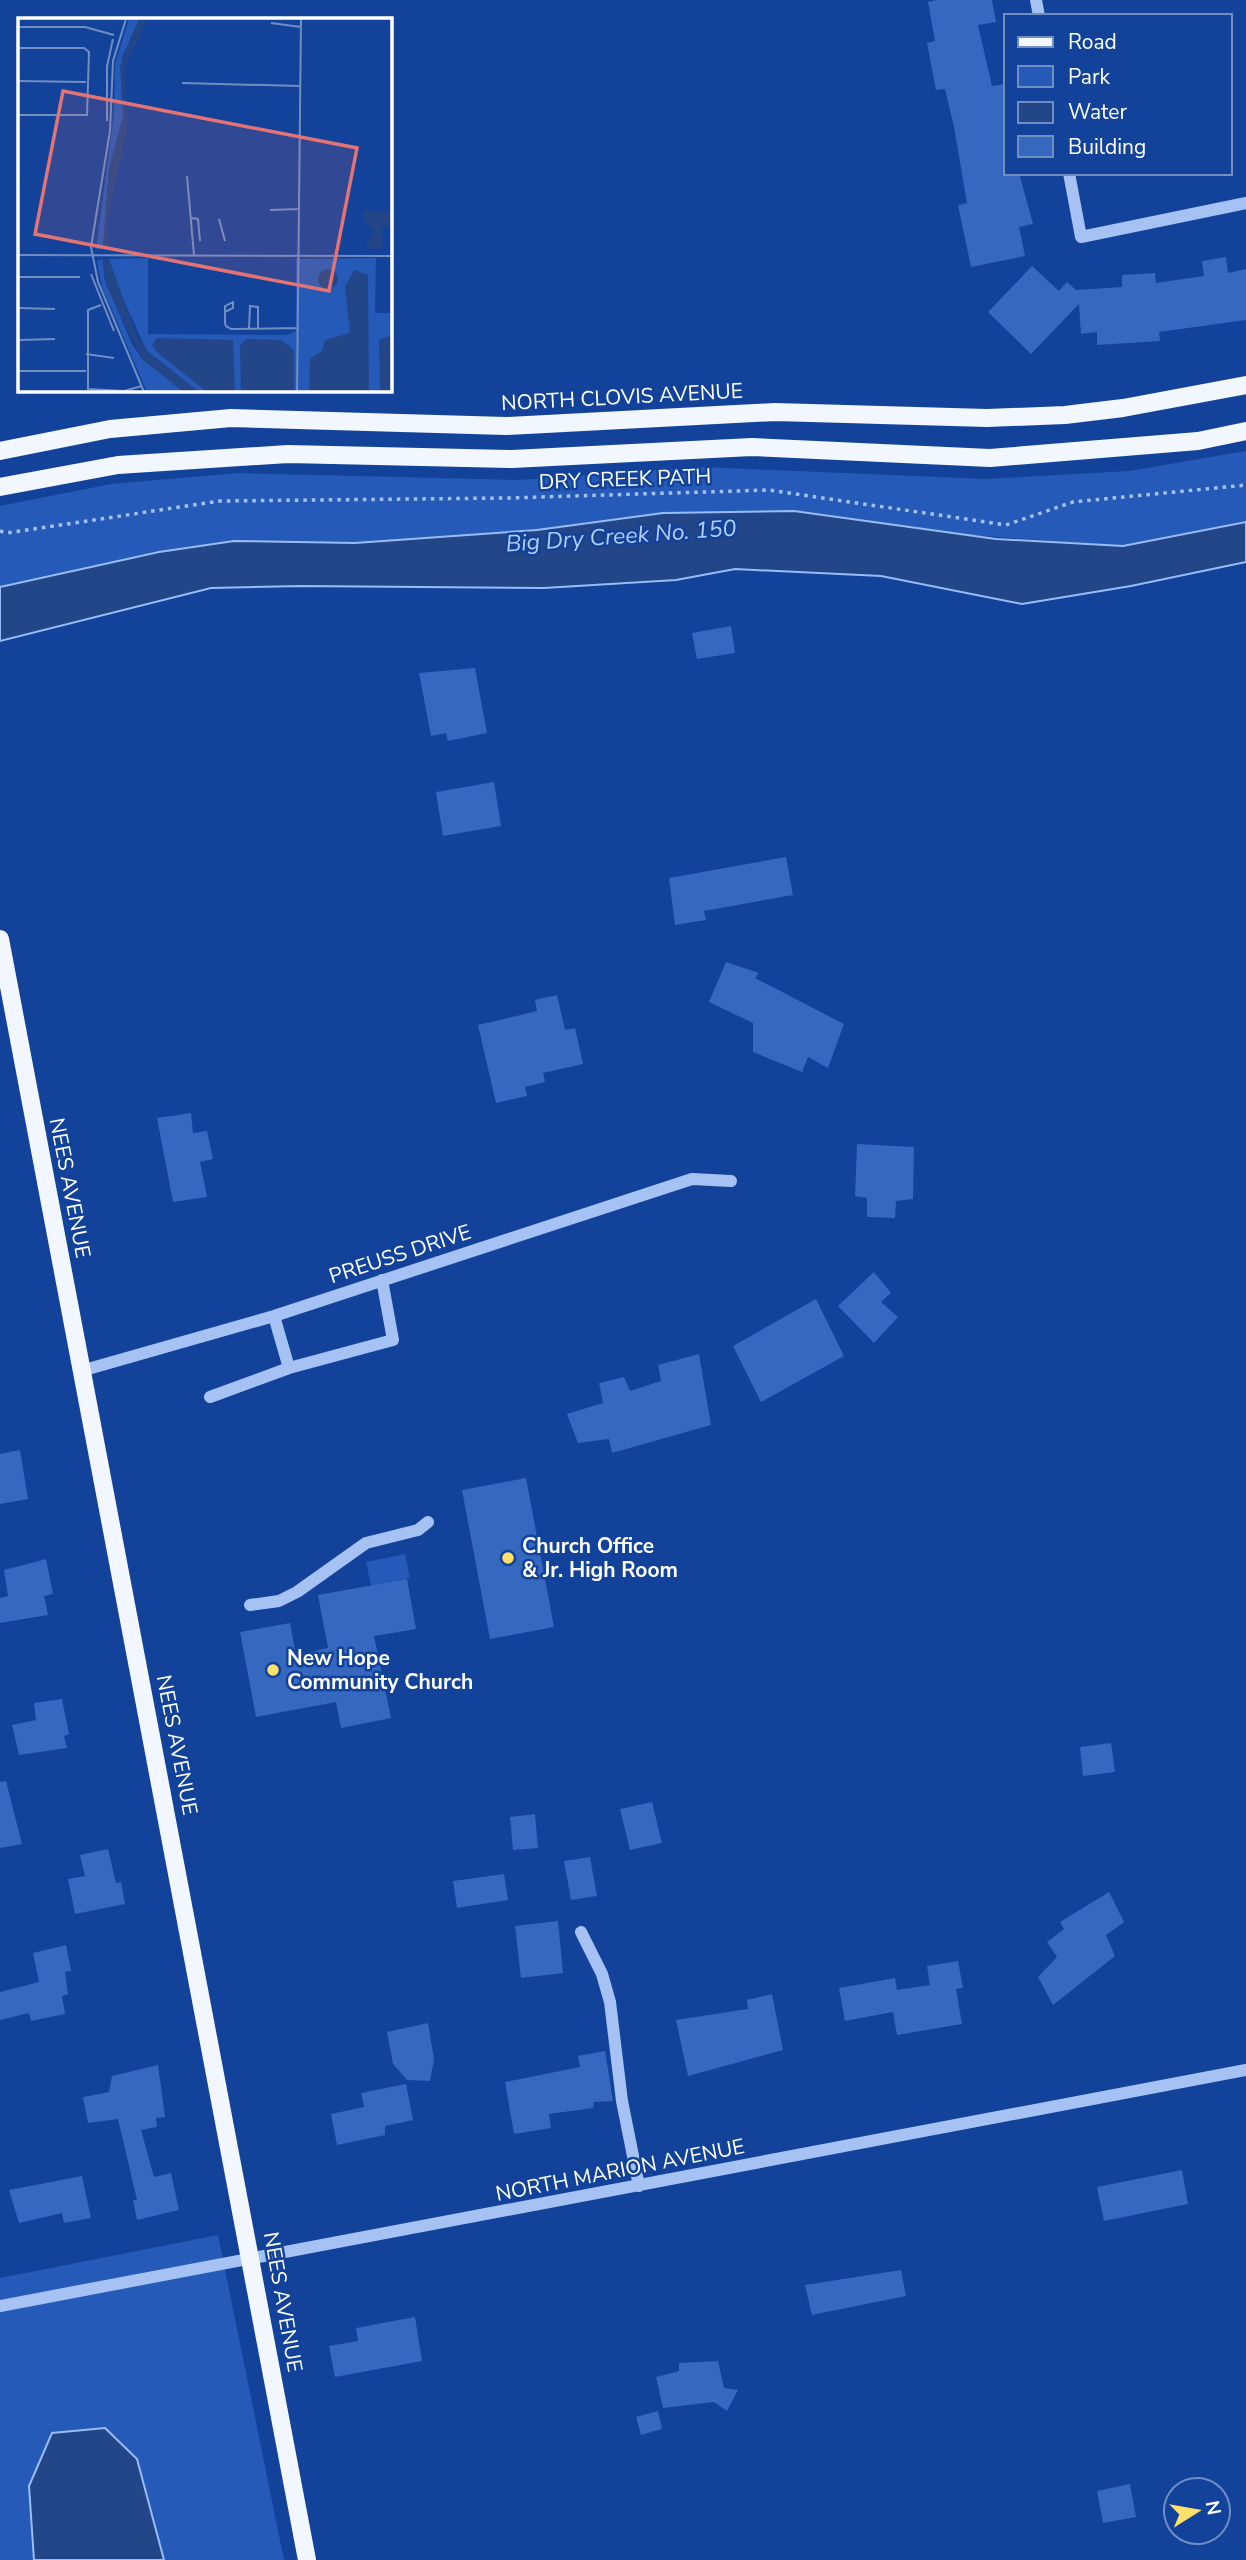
<svg xmlns="http://www.w3.org/2000/svg" width="1246" height="2560" viewBox="0 0 1246 2560" font-family="'Nunito Sans',sans-serif">
  <rect width="100%" height="100%" fill="#12429a"/>
  <path fill="#255ab8" d="M 1246,451 L 1246,522 L 1123,546 L 663,513 L 537,530 L 355,543 L 234,541 L 159,552 L 0,587 L 0,506 L 111,484 L 239,473 L 518,480 L 702,467 L 985,479 L 1129,471 Z
    M 405,1554 L 410,1578 L 371,1586 L 366,1562 Z
    M 218,2235 L 284,2560 L 0,2560 L 0,2278 Z"/>
  <path fill="#224688" stroke="#98bcf7" stroke-width="2" d="M 794,511 L 996,539 L 1123,546 L 1246,522 L 1246,562 L 1131,586 L 1022,604 L 881,576 L 735,569 L 676,580 L 544,588 L 301,586 L 211,588 L 0,641 L 0,587 L 159,552 L 234,541 L 355,543 L 537,530 L 663,513 Z
    M 105,2428 L 137,2459 L 164,2560 L 34,2560 L 29,2486 L 52,2433 Z"/>
  <path fill="#3668c0" d="M 937,0 L 992,0 L 996,22 L 978,25 L 992,86 L 1006,84 L 1006,173 L 1019,173 L 1033,224 L 1019,227 L 1025,256 L 971,267 L 958,205 L 967,203 L 954,127 L 945,89 L 936,90 L 927,43 L 935,41 L 928,2 Z
    M 1226,257 L 1228,273 L 1246,269 L 1246,320 L 1159,332 L 1160,341 L 1097,345 L 1097,332 L 1081,334 L 1079,304 L 1031,354 L 988,312 L 1032,266 L 1059,291 L 1067,282 L 1076,290 L 1122,287 L 1122,275 L 1155,273 L 1156,283 L 1204,276 L 1202,261 Z
    M 731,626 L 735,653 L 697,659 L 692,633 Z
    M 475,668 L 487,733 L 448,741 L 446,733 L 431,736 L 419,673 Z
    M 494,782 L 501,826 L 443,836 L 436,792 Z
    M 786,857 L 793,895 L 704,911 L 706,920 L 675,925 L 669,878 Z
    M 726,962 L 759,973 L 755,978 L 844,1024 L 828,1068 L 808,1057 L 802,1072 L 753,1052 L 753,1023 L 709,1002 Z
    M 557,995 L 565,1030 L 575,1028 L 583,1064 L 543,1073 L 545,1082 L 525,1087 L 527,1096 L 496,1103 L 478,1025 L 537,1011 L 535,1000 Z
    M 191,1113 L 193,1133 L 207,1131 L 213,1159 L 200,1162 L 207,1197 L 173,1202 L 157,1118 Z
    M 857,1144 L 914,1147 L 913,1199 L 896,1201 L 895,1218 L 867,1217 L 867,1198 L 855,1196 Z
    M 874,1272 L 891,1293 L 881,1302 L 898,1317 L 874,1343 L 838,1306 Z
    M 816,1299 L 844,1356 L 761,1402 L 733,1346 Z
    M 699,1354 L 711,1425 L 612,1453 L 609,1439 L 578,1443 L 567,1414 L 603,1403 L 599,1383 L 624,1377 L 630,1391 L 661,1381 L 658,1365 Z
    M 20,1450 L 28,1499 L 0,1504 L 0,1454 Z
    M 526,1478 L 554,1627 L 490,1639 L 462,1490 Z
    M 46,1559 L 53,1594 L 44,1596 L 48,1615 L 0,1623 L 0,1598 L 8,1596 L 4,1570 Z
    M 407,1579 L 416,1629 L 374,1636 L 391,1718 L 341,1728 L 336,1702 L 256,1717 L 240,1632 L 290,1623 L 296,1655 L 328,1648 L 318,1595 Z
    M 62,1699 L 69,1734 L 64,1736 L 67,1748 L 19,1755 L 12,1725 L 36,1720 L 34,1703 Z
    M 1111,1743 L 1115,1772 L 1083,1776 L 1080,1747 Z
    M 6,1781 L 22,1844 L 0,1848 L 0,1782 Z
    M 652,1802 L 662,1843 L 630,1850 L 620,1809 Z
    M 535,1814 L 538,1848 L 513,1850 L 510,1817 Z
    M 108,1849 L 116,1883 L 121,1882 L 125,1904 L 75,1914 L 68,1879 L 85,1876 L 80,1855 Z
    M 590,1857 L 597,1896 L 571,1900 L 564,1861 Z
    M 504,1874 L 508,1900 L 457,1908 L 453,1881 Z
    M 1109,1892 L 1124,1922 L 1106,1935 L 1115,1956 L 1053,2005 L 1038,1977 L 1057,1957 L 1047,1942 L 1064,1929 L 1060,1922 Z
    M 558,1921 L 563,1973 L 521,1978 L 515,1926 Z
    M 66,1945 L 71,1971 L 65,1972 L 68,1994 L 62,1996 L 65,2014 L 31,2021 L 29,2013 L 0,2020 L 0,1992 L 39,1982 L 33,1953 Z
    M 958,1961 L 963,1988 L 956,1989 L 962,2024 L 897,2035 L 893,2012 L 845,2021 L 839,1988 L 895,1978 L 897,1990 L 930,1985 L 927,1966 Z
    M 772,1994 L 783,2050 L 688,2076 L 676,2020 L 748,2009 L 747,2000 Z
    M 428,2023 L 434,2059 L 430,2081 L 407,2080 L 393,2064 L 387,2032 Z
    M 605,2051 L 613,2101 L 594,2102 L 593,2108 L 549,2114 L 551,2128 L 514,2134 L 505,2082 L 580,2067 L 578,2056 Z
    M 158,2065 L 165,2117 L 156,2118 L 157,2127 L 141,2130 L 154,2177 L 171,2173 L 179,2210 L 137,2220 L 133,2200 L 137,2200 L 118,2119 L 88,2123 L 83,2097 L 109,2092 L 112,2076 Z
    M 406,2084 L 413,2120 L 385,2126 L 385,2135 L 337,2145 L 331,2114 L 364,2107 L 361,2093 Z
    M 1182,2170 L 1188,2204 L 1104,2221 L 1097,2187 Z
    M 82,2176 L 91,2218 L 64,2223 L 62,2213 L 19,2223 L 9,2190 Z
    M 901,2270 L 906,2296 L 812,2315 L 805,2285 Z
    M 415,2317 L 422,2361 L 335,2377 L 329,2346 L 358,2341 L 356,2328 Z
    M 718,2361 L 724,2388 L 738,2390 L 727,2411 L 714,2402 L 663,2408 L 656,2377 L 679,2371 L 679,2363 Z
    M 658,2411 L 662,2429 L 641,2435 L 636,2417 Z
    M 1130,2484 L 1136,2517 L 1103,2523 L 1097,2491 Z"/>
  <g fill="none" stroke-linecap="round" stroke-linejoin="round">
    <path stroke="#a6c2f4" stroke-width="3.5" stroke-dasharray="3.5 5" stroke-linecap="butt" d="M 0,531 L 7,533 L 220,501 L 508,498 L 769,490 L 1006,525 L 1073,502 L 1246,485"/>
    <path stroke="#a6c2f4" stroke-width="12" d="M 1036,0 L 1039,16
      M 1069,173 L 1081,237 L 1246,203
      M 274,1316 L 289,1368
      M 81,1371 L 274,1316 L 692,1179 L 731,1181
      M 210,1397 L 289,1368 L 393,1340 L 382,1280
      M 250,1605 L 279,1601 L 297,1592 L 366,1543 L 418,1530 L 428,1522
      M 581,1932 L 602,1974 L 610,2002 L 622,2101 L 639,2186
      M 0,2306 L 1246,2070"/>
    <path stroke="#f2f6ff" stroke-width="18" d="M 0,451 L 110,429 L 231,418 L 506,426 L 775,412 L 987,418 L 1065,415 L 1123,408 L 1246,385
      M 0,487 L 118,465 L 288,454 L 512,459 L 752,447 L 990,458 L 1198,441 L 1246,431
      M 0,939 L 307,2560"/>
  </g>
  <g fill="#ffe068" stroke="#12429a" stroke-width="2.5">
    <circle cx="508" cy="1558" r="7"/>
    <circle cx="273" cy="1670" r="7"/>
  </g>
  <g text-anchor="middle" dominant-baseline="central" stroke-width="5" stroke-linejoin="round" paint-order="stroke">
    <g font-size="21" fill="#fff" stroke="#12429a">
      <text transform="translate(622 397) rotate(-3)">NORTH CLOVIS AVENUE</text>
      <text transform="translate(625 479) rotate(-2)">DRY CREEK PATH</text>
      <text transform="translate(70 1188) rotate(79)">NEES AVENUE</text>
      <text transform="translate(400 1254) rotate(-18)">PREUSS DRIVE</text>
      <text transform="translate(177 1745) rotate(79)">NEES AVENUE</text>
      <text transform="translate(620 2170) rotate(-11)">NORTH MARION AVENUE</text>
      <text transform="translate(283 2302) rotate(80)">NEES AVENUE</text>
    </g>
    <g font-size="21" font-weight="bold" fill="#fff" stroke="#12429a" text-anchor="start">
      <text x="522" y="1546">Church Office<tspan x="522" dy="24">&amp; Jr. High Room</tspan></text>
      <text x="287" y="1658">New Hope<tspan x="287" dy="24">Community Church</tspan></text>
    </g>
    <g font-size="23" font-style="italic" fill="#b2cdfa" stroke="#12429a">
      <text transform="translate(621 536) rotate(-4)">Big Dry Creek No. 150</text>
    </g>
  </g>
  <g transform="translate(18 18)">
    <rect width="374" height="374" fill="#12429a"/>
    <path d="M 111,1 L 121,1 L 104,40 L 105,99 L 91,151 L 85,231 L 78,231 L 96,97 L 97,46 ZM 130,240 L 130,316 L 269,317 L 278,313 L 278,241 L 358,240 L 357,295 L 374,295 L 374,374 L 181,374 L 129,333 L 95,259 L 91,241 ZM 85,241 L 86,260 L 114,326 L 123,340 L 166,374 L 129,374 L 84,269 L 79,243 Z" fill="#255ab8"/>
    <path d="M 121,1 L 128,1 L 126,9 L 107,49 L 109,112 L 89,205 L 91,231 L 85,231 L 91,151 L 105,99 L 102,48 ZM 346,192 L 374,194 L 374,207 L 364,210 L 365,228 L 358,233 L 348,228 L 356,212 L 345,202 ZM 85,241 L 91,241 L 118,316 L 129,333 L 181,374 L 166,374 L 123,340 L 88,267 ZM300 261a10 10 0 1 1 20 0a10 10 0 1 1-20 0ZM 336,252 L 350,257 L 351,374 L 291,374 L 292,341 L 304,333 L 307,322 L 332,315 L 327,269 ZM 374,317 L 374,374 L 362,374 L 361,322 ZM 139,320 L 215,322 L 217,374 L 189,374 L 141,336 L 134,327 ZM 228,321 L 263,322 L 276,332 L 276,374 L 223,374 L 222,327 Z" fill="#224688"/>
    <path fill="none" stroke="#718ec2" stroke-width="2" d="M 108,1 L 95,43 L 92,113 L 73,229 L 80,264 L 126,374M 253,5 L 283,9M 0,9 L 67,9 L 96,17M 0,30 L 66,30 L 71,34 L 69,97 L 0,97M 0,63 L 68,64M 164,65 L 282,68M 89,103 L 89,48 L 95,21M 169,158 L 176,237M 252,192 L 282,191M 173,200 L 180,201 L 182,223M 201,201 L 207,223M 0,237 L 375,238M 73,256 L 96,313M 0,259 L 62,259M 83,287 L 70,292 L 70,371 L 106,373 L 124,368M 0,290 L 37,291M 207,294 L 215,290 L 215,284 L 207,288 L 207,305 L 208,308 L 213,311 L 280,310M 231,311 L 232,288 L 240,289 L 240,311M 0,322 L 37,321M 68,336 L 96,340M 0,353 L 68,353M 279,374 L 283,1"/>
    <path fill="#e47373" fill-opacity="0.15" stroke="#e47373" stroke-width="3.5" d="M 45,73 L 339,130 L 311,273 L 17,216 Z"/>
    <rect width="374" height="374" fill="none" stroke="#fff" stroke-width="3.5"/>
  </g>
  <rect x="1004" y="14" width="228" height="161" fill="#12429a" stroke="#718ec2" stroke-width="2"/>
  <rect x="1018" y="37" width="35" height="10" fill="#f2f6ff" stroke="#718ec2" stroke-width="2"/>
  <text x="1068" y="49" font-size="21" fill="#ffffff">Road</text>
  <rect x="1018" y="66" width="35" height="21" fill="#255ab8" stroke="#718ec2" stroke-width="2"/>
  <text x="1068" y="84" font-size="21" fill="#ffffff">Park</text>
  <rect x="1018" y="102" width="35" height="21" fill="#224688" stroke="#718ec2" stroke-width="2"/>
  <text x="1068" y="119" font-size="21" fill="#ffffff">Water</text>
  <rect x="1018" y="136" width="35" height="21" fill="#3668c0" stroke="#718ec2" stroke-width="2"/>
  <text x="1068" y="154" font-size="21" fill="#ffffff">Building</text>
  <g transform="translate(1197 2511) rotate(79)"><circle r="33" fill="#12429a" stroke="#718ec2" stroke-width="2"/>
  <path d="M0-5L12 26L0 18L-12 26Z" fill="#ffe068"/>
  <text y="-10" font-size="19" font-weight="bold" text-anchor="middle" fill="#ffffff">N</text>
  </g>
</svg>
